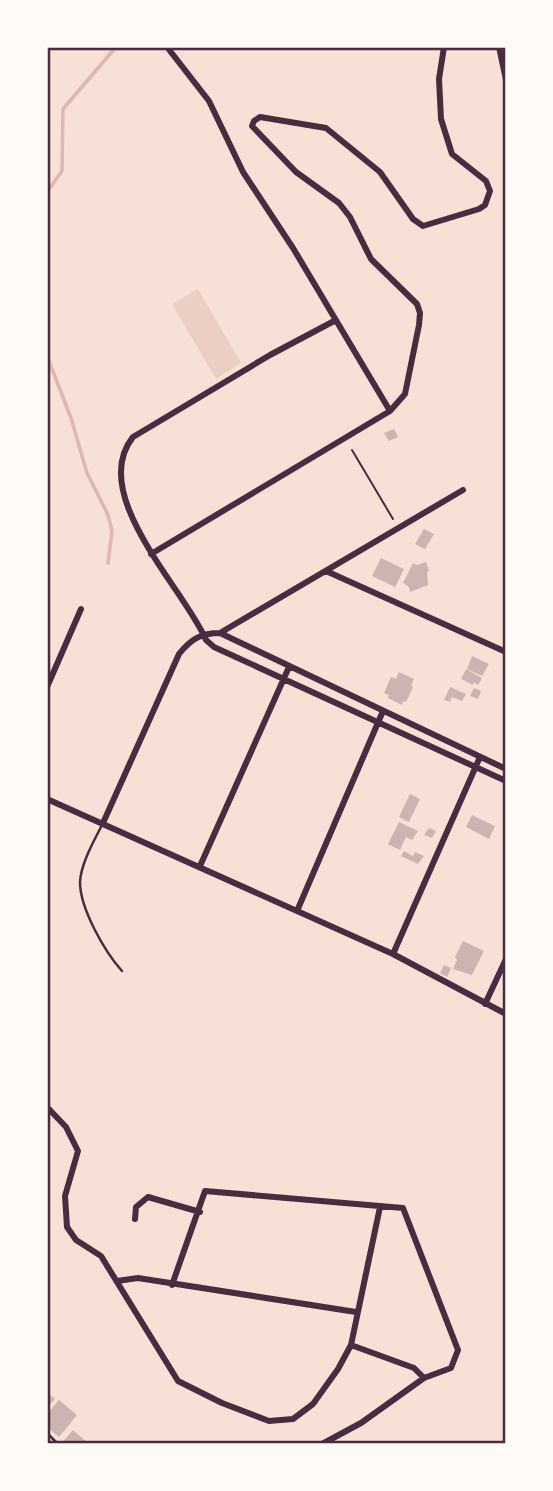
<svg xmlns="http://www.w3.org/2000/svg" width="553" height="1491" viewBox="0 0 553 1491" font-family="'Public Sans',sans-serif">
  <rect width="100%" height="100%" fill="#f7e1d7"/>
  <path fill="#ebcfc5" d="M 198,289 L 241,363 L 216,379 L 172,304 Z"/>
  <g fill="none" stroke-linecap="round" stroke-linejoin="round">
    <path stroke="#dcb8b0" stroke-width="3.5" d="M 47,192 L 62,171 L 63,109 L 116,47
      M 47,356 L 71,418 L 87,473 L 108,515 L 112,531 L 108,563"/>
  </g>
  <path fill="#ccb4b1" d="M 394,429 L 398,437 L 389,441 L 384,433 Z
    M 424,529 L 434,534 L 425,549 L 415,544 Z
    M 381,558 L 404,569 L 395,587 L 372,576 Z
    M 426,562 L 429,571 L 427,572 L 428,585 L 410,592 L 409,587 L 403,583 L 413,563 L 417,565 Z
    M 472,656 L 489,664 L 482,676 L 467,669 Z
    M 466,669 L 482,678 L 478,685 L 474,682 L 473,685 L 461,679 Z
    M 399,672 L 414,679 L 411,685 L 413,687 L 406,702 L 403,701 L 402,705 L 388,698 L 389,695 L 384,693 L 391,677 L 396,679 Z
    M 450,687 L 466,694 L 462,701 L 452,697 L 450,702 L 444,700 Z
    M 474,688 L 481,691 L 478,699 L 470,696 Z
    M 410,794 L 420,799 L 409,822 L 399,817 Z
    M 472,815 L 495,826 L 489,839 L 466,827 Z
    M 399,822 L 418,831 L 412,840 L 406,837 L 400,850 L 388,844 Z
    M 429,828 L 436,831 L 432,838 L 424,835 Z
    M 404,851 L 413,856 L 415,852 L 424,856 L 418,864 L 401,856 Z
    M 463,941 L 484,951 L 472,975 L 453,969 L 457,960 L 455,957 Z
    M 444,965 L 451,968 L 447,977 L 440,973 Z
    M 47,1392 L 55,1399 L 47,1408 Z
    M 59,1400 L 77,1415 L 59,1437 L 47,1427 L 47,1414 Z
    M 73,1430 L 89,1444 L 61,1444 Z"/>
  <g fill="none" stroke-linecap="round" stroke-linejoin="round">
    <path stroke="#4a2c40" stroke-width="2" d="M 352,450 L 393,519"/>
    <path stroke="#4a2c40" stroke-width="2.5" d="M 102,825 C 94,841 81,863 80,882 C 80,909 105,952 122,971
      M 47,1433 L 58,1444"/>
    <path stroke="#4a2c40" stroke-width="6" d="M 167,47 L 209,101 L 243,172 L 293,248 L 390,411
      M 499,47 L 506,80
      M 336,320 L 270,355 L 133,437 C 87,494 185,590 206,640 L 214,647 L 506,781
      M 151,554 L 390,411 L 405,394 L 419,325 L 420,313 L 417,304 L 371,259 L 350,217 L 339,203 L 296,172 L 252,126 L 254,121 L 260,117 L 326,128 L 380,172 L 413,219 L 423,226 L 479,209 L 485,205 L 490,191 L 486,181 L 452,154 L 441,119 L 439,79 L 444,47
      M 326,571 L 506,652
      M 220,633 L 463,490
      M 47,687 L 81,609
      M 47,799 L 393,954 L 506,1014
      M 103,823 L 179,654 C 191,639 201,633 220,633 L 506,769
      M 200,866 L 289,667
      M 297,911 L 383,711
      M 393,954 L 480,757
      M 485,1004 L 506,959
      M 47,1107 L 66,1127 L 78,1151 L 65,1196 L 67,1227 L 76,1240 L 101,1256 L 178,1381 L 222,1403 L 269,1421 L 293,1419 L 313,1404 L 338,1369 L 351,1345 L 380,1207
      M 135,1219 L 136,1207 L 148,1197 L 200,1212
      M 117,1281 L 138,1278 L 356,1312
      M 172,1285 L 205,1191 L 403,1208 L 458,1350 L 451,1368 L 424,1378 L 361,1423 L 322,1444
      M 351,1345 L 414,1368 L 424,1378"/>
  </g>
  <rect width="553" height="1491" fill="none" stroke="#fffaf5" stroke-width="98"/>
  <rect x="49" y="49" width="455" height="1393" fill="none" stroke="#4a2c40" stroke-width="2.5"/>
</svg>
